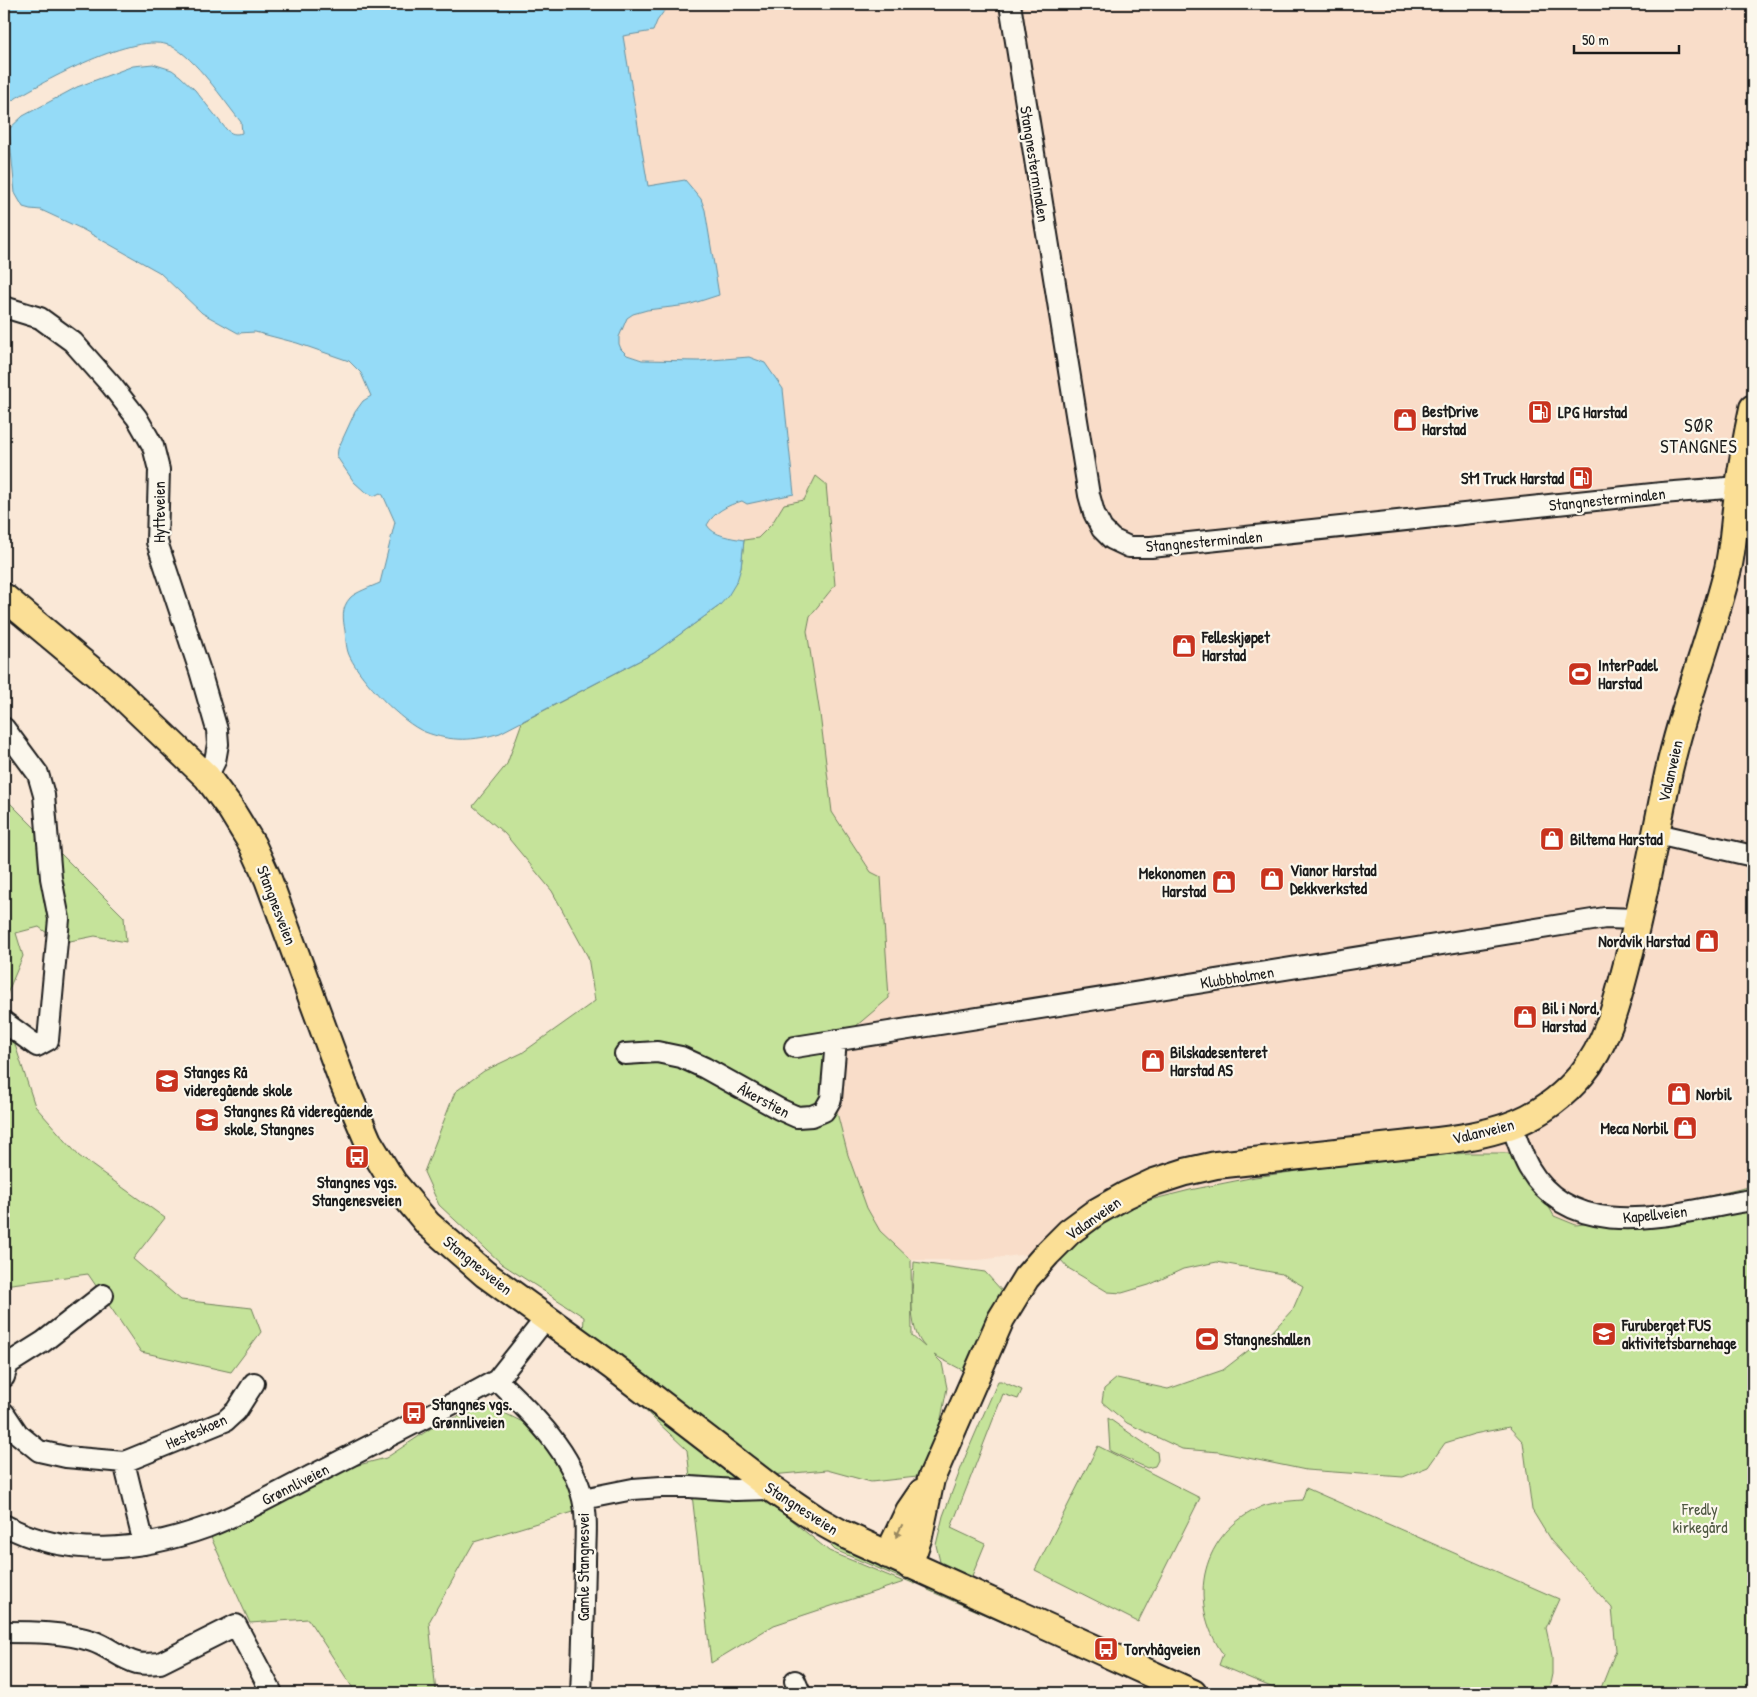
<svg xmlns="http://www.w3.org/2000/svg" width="1757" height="1697" viewBox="0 0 1757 1697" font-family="'Patrick Hand',sans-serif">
  <rect width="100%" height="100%" fill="#fae8d7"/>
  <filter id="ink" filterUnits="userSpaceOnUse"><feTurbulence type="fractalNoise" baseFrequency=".02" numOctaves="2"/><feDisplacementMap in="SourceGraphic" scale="10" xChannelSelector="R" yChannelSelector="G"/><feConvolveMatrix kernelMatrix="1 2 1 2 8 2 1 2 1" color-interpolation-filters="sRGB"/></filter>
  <g filter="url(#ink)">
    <path fill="#f9ddc9" d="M 669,4 L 1753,4 L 1753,1186 L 1599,1222 L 1576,1225 L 1554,1216 L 1529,1172 L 1255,1177 L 1190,1190 L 1126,1206 L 1053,1251 L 979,1260 L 911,1260 L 880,1231 L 867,1208 L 848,1155 L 827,1074 L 871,872 L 832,812 L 820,714 L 807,631 L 810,616 L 835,585 L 826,484 L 816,476 L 804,500 L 784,504 L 771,525 L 758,538 L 744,540 L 726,536 L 709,529 L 707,526 L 711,519 L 730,504 L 794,494 L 783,389 L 750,357 L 699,361 L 642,360 L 627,355 L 621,349 L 619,344 L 619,337 L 623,325 L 627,318 L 633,314 L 647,310 L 688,305 L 719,295 L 705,210 L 701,199 L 685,180 L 648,187 L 623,36 L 653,31 L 657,21 Z"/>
    <path fill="#c5e39a" stroke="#70805b" d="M 816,476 L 826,484 L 835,585 L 810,616 L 807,631 L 820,714 L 832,812 L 871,872 L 881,877 L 889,998 L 829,1049 L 827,1074 L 848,1155 L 867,1208 L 880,1231 L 911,1260 L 912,1336 L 925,1347 C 906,1327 913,1289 914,1262 L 985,1272 L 1003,1292 L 966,1372 L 934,1355 L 942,1363 L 947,1388 L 931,1470 L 926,1476 L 871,1482 L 827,1470 L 760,1476 L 761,1487 L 775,1507 L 829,1551 L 904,1582 L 774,1625 L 711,1663 L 687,1450 L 582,1351 L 584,1317 L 502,1264 L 439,1205 L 424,1172 L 455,1092 L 484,1071 L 522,1053 L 595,1001 L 588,957 L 552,891 L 505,834 L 473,806 L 507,764 L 522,722 L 654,653 L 719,606 L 741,568 L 744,540 L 758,538 L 771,525 L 784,504 L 804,500 Z
      M 4,797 L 124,917 L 126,942 L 95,936 L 60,943 L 39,927 L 16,933 L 23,956 L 4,1001 Z
      M 4,1011 L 35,1106 L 79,1156 L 165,1218 L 133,1259 L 181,1300 L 252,1308 L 261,1332 L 231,1372 L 141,1352 L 88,1274 L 4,1285 Z
      M 1468,1153 L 1524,1153 L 1529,1172 L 1554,1216 L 1576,1225 L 1599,1222 L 1753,1186 L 1753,1693 L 1599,1693 L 1616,1650 L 1612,1608 L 1551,1541 L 1532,1510 L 1523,1442 L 1509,1427 L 1474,1434 L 1445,1443 L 1428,1467 L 1403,1477 L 1306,1470 L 1219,1452 L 1182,1449 L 1127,1423 L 1102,1402 L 1104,1389 L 1117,1378 L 1168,1389 L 1223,1370 L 1271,1333 L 1293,1309 L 1303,1286 L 1282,1274 L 1217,1262 L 1183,1269 L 1149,1285 L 1122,1293 L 1108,1292 L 1068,1268 L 1053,1251 L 1126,1206 L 1190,1190 L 1255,1177 L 1326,1167 L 1400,1158 Z
      M 998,1381 L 1001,1381 L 1022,1390 L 1018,1399 L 1003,1394 L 951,1528 L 985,1544 L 969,1583 L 941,1566 L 936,1545 L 943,1516 L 966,1455 Z
      M 490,1406 L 541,1431 L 590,1507 L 474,1542 L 429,1622 L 436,1693 L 356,1693 L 308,1619 L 250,1623 L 208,1531 L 335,1471 L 386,1458 L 439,1423 Z
      M 1108,1418 L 1157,1452 L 1158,1460 L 1155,1466 L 1147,1468 L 1110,1451 Z
      M 1098,1446 L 1200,1498 L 1138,1622 L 1035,1570 Z
      M 1306,1488 L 1559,1599 L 1546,1628 L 1552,1656 L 1552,1674 L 1548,1693 L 1285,1693 L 1219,1665 L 1223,1654 C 1186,1601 1201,1532 1263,1506 C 1275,1502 1289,1501 1302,1500 Z
      M 842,1544 L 919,1582 L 915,1584 L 835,1550 L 831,1546 Z
      M 928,1586 L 1119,1673 L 928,1590 Z"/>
    <path fill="#95dbf7" stroke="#658f9f" d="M 4,4 L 669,4 L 657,21 L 653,31 L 623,36 L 648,186 L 685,180 L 701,199 L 705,210 L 719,295 L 688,305 L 647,310 L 633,314 L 627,318 L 619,337 L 619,344 L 621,349 L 627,355 L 642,360 L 699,361 L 749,357 L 765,363 L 783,389 L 794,494 L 747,504 L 742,501 C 728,505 714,512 707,525 C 713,536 732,538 744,540 L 741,568 L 737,581 L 728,596 L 719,606 L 654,653 L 500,733 C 474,741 451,742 425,732 C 402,723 361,680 350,657 C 346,650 346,639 345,631 C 343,619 341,608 350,598 C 354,593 373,586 380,583 L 395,522 L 383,495 L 380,493 L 374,496 L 364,491 L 354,482 L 337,457 L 338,449 L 355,412 L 363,401 L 371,396 L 361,373 L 349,361 L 297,343 L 255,332 L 238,333 L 202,313 L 159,272 L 82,229 L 41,210 L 30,209 L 23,207 L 15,193 L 9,129 L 23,116 L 77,87 L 133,66 L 153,64 L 172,70 L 180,76 L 195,90 L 226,129 C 231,134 235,135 242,133 L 241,122 C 224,101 195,57 171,46 C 135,30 43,82 11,101 L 4,101 Z"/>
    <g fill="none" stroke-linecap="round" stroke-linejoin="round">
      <defs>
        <path id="minor" d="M 1010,4 L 1089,495 L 1094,513 L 1102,529 L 1112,539 L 1129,547 L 1151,547 L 1662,493 L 1753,486
          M 4,307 L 40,318 L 73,342 L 112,386 L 137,418 L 153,446 L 159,470 L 157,542 L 200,671 L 217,730 L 218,744 L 215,761 L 207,777
          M 4,728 L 38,774 L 44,795 L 51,878 L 59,919 L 48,1040 L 37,1046 L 4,1022
          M 1657,834 L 1753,856
          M 795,1047 L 1605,918 L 1639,919
          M 625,1054 L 657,1052 L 681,1057 L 705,1068 L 779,1109 L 797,1117 L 812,1116 L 824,1111 L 831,1099 L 836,1040
          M 1512,1126 C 1517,1140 1522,1156 1529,1168 C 1577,1249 1680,1210 1753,1200
          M 4,1377 L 8,1364 L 43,1342 L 103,1295
          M 497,1380 C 531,1413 571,1450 583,1499 C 588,1519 585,1543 585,1563 C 584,1607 583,1650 581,1693
          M 4,1413 L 18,1434 L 39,1451 L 66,1457 L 124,1462 L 225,1421 L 236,1411 L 254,1383
          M 124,1462 L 144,1544
          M 583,1499 L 633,1489 L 661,1487 L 690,1487 L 735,1490 L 772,1489
          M 4,1525 C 67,1559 141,1551 207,1527 C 246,1512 282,1490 319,1472 C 371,1445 423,1419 475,1392 L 497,1380 L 546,1318
          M 4,1632 C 33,1632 64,1632 92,1641 C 108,1646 121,1659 137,1663 C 145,1665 153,1663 160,1663 L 236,1625 L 272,1693
          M 795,1681 L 800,1693"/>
        <path id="major" d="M 4,597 L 118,692 L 207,777 L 230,808 L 252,844 L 268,879 L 344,1085 L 368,1141 L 393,1182 L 428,1224 L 485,1274 L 612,1366 L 772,1489 L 816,1519 L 843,1534 L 1193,1693
          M 888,1555 L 909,1511 L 922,1492
          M 909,1565 L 919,1536 L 931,1479 L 1001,1319 L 1026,1278 L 1047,1254 L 1069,1232 L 1096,1212 L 1126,1195 L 1154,1182 L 1185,1172 L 1216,1165 L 1438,1141 C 1496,1134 1542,1122 1582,1074 C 1608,1043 1618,998 1628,960 C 1643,901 1654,843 1666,784 C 1681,711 1710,642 1728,569 C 1733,547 1734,524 1737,501 C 1741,470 1746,439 1753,408"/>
      </defs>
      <use href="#minor" stroke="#1c1c1c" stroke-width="24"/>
      <use href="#major" stroke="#1c1c1c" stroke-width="30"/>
      <use href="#minor" stroke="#fbf7ec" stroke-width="20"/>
      <use href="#major" stroke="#fbdf96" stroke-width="26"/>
    </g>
    <defs><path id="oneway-solid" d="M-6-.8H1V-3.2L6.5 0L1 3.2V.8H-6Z" transform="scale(1.25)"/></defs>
    <use fill="#97875f" href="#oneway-solid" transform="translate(899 1531) rotate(117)"/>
  </g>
  <defs>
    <symbol id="fuel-square" viewBox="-11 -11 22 22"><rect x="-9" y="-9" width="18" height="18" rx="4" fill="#c8321e" stroke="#fbf7ec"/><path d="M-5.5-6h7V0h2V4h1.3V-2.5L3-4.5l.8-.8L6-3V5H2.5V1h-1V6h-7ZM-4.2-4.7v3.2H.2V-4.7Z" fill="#fff"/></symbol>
    <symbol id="shop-square" viewBox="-11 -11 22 22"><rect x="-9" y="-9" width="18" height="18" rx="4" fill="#c8321e" stroke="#fbf7ec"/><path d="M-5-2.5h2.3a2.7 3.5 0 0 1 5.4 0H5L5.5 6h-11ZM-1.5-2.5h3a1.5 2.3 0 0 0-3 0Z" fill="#fff"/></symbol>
    <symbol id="stadium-square" viewBox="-11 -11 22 22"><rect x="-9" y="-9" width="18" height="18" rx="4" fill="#c8321e" stroke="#fbf7ec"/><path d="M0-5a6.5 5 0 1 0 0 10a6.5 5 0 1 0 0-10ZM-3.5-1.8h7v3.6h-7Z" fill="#fff"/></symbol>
    <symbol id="school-square" viewBox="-11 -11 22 22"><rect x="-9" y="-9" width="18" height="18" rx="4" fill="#c8321e" stroke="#fbf7ec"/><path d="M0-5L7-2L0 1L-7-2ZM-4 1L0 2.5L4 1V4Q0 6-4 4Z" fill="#fff"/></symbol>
    <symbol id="bus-square" viewBox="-11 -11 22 22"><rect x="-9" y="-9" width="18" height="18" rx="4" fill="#c8321e" stroke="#fbf7ec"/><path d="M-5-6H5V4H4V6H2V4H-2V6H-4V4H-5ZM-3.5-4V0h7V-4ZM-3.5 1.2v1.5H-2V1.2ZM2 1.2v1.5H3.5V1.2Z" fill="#fff"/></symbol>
  </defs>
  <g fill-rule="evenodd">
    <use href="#fuel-square" x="1526" y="398" width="28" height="28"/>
    <use href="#shop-square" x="1391" y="406" width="28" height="28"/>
    <use href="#fuel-square" x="1567" y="464" width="28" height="28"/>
    <use href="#shop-square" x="1170" y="632" width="28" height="28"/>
    <use href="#stadium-square" x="1566" y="660" width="28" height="28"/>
    <use href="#shop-square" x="1538" y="825" width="28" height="28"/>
    <use href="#shop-square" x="1258" y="865" width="28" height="28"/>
    <use href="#shop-square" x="1210" y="868" width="28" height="28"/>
    <use href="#shop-square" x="1693" y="927" width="28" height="28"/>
    <use href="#shop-square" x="1511" y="1003" width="28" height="28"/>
    <use href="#shop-square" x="1139" y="1047" width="28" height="28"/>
    <use href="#school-square" x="153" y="1067" width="28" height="28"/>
    <use href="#shop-square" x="1665" y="1080" width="28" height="28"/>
    <use href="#school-square" x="193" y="1106" width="28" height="28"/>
    <use href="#shop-square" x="1671" y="1114" width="28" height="28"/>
    <use href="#bus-square" x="343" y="1143" width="28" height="28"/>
    <use href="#school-square" x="1590" y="1320" width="28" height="28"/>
    <use href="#stadium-square" x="1193" y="1325" width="28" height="28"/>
    <use href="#bus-square" x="400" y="1399" width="28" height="28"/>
    <use href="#bus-square" x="1092" y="1635" width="28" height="28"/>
  </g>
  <g text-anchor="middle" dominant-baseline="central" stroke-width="4.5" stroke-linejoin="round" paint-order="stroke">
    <g font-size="16" fill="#1c1c1c" stroke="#fbf7ec">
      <text transform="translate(1035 164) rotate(81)">Stangnesterminalen</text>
      <text transform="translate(1607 499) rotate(-6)">Stangnesterminalen</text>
      <text transform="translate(159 512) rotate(-90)">Hytteveien</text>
      <text transform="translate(1204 541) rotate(-5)">Stangnesterminalen</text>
      <text transform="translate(1670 771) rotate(-77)">Valanveien</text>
      <text transform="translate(277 905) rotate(69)">Stangnesveien</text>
      <text transform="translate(1237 977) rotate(-9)">Klubbholmen</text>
      <text transform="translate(764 1100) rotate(28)">Åkerstien</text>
      <text transform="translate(1483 1131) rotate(-14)">Valanveien</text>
      <text transform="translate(1655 1214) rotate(-6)">Kapellveien</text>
      <text transform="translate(1093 1218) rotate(-35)">Valanveien</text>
      <text transform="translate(478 1265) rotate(39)">Stangnesveien</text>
      <text transform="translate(196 1431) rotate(-24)">Hesteskoen</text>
      <text transform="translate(295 1484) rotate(-27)">Grønnliveien</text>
      <text transform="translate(802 1508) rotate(33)">Stangnesveien</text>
      <text transform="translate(583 1567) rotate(-90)">Gamle Stangnesvei</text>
    </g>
    <g font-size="16" font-weight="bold" fill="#1c1c1c" stroke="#fbf7ec" text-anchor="start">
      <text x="1422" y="411">BestDrive<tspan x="1422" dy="18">Harstad</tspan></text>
      <text x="1558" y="412">LPG Harstad</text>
      <text x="1564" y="478" text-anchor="end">St1 Truck Harstad</text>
      <text x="1202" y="637">Felleskjøpet<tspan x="1202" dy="18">Harstad</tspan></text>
      <text x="1598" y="665">InterPadel<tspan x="1598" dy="18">Harstad</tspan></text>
      <text x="1570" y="839">Biltema Harstad</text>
      <text x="1290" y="870">Vianor Harstad<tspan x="1290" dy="18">Dekkverksted</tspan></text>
      <text x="1206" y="873" text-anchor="end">Mekonomen<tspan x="1206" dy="18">Harstad</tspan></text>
      <text x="1690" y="941" text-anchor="end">Nordvik Harstad</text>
      <text x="1542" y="1008">Bil i Nord,<tspan x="1542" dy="18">Harstad</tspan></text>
      <text x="1170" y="1052">Bilskadesenteret<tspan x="1170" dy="18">Harstad AS</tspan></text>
      <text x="184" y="1072">Stanges Rå<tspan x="184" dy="18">videregående skole</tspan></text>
      <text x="1696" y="1094">Norbil</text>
      <text x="224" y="1111">Stangnes Rå videregående<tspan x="224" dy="18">skole, Stangnes</tspan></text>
      <text x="1668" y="1128" text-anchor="end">Meca Norbil</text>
      <text x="357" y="1182" text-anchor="middle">Stangnes vgs.<tspan x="357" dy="18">Stangenesveien</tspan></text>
      <text x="1622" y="1325">Furuberget FUS<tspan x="1622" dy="18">aktivitetsbarnehage</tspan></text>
      <text x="1224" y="1339">Stangneshallen</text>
      <text x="432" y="1404">Stangnes vgs.<tspan x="432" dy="18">Grønnliveien</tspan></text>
      <text x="1124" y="1649">Torvhågveien</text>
    </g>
    <g font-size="16" fill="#4f5842" stroke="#fbf7ec">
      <text x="1700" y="1509">Fredly<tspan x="1700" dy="18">kirkegård</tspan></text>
    </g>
    <g font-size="18" letter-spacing="1" fill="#1c1c1c" stroke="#fbf7ec">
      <text x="1699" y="425">SØR<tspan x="1699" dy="21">STANGNES</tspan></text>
    </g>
  </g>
  <rect width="1757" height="1697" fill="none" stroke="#fbf7ec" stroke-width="20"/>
  <rect x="10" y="10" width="1737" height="1677" fill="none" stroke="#1c1c1c" stroke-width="2" filter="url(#ink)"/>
  <path d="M1574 45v8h105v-8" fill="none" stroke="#1c1c1c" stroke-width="2.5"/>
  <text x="1582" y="45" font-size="15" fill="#1c1c1c" stroke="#fbf7ec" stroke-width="4" paint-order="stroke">50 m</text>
</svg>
